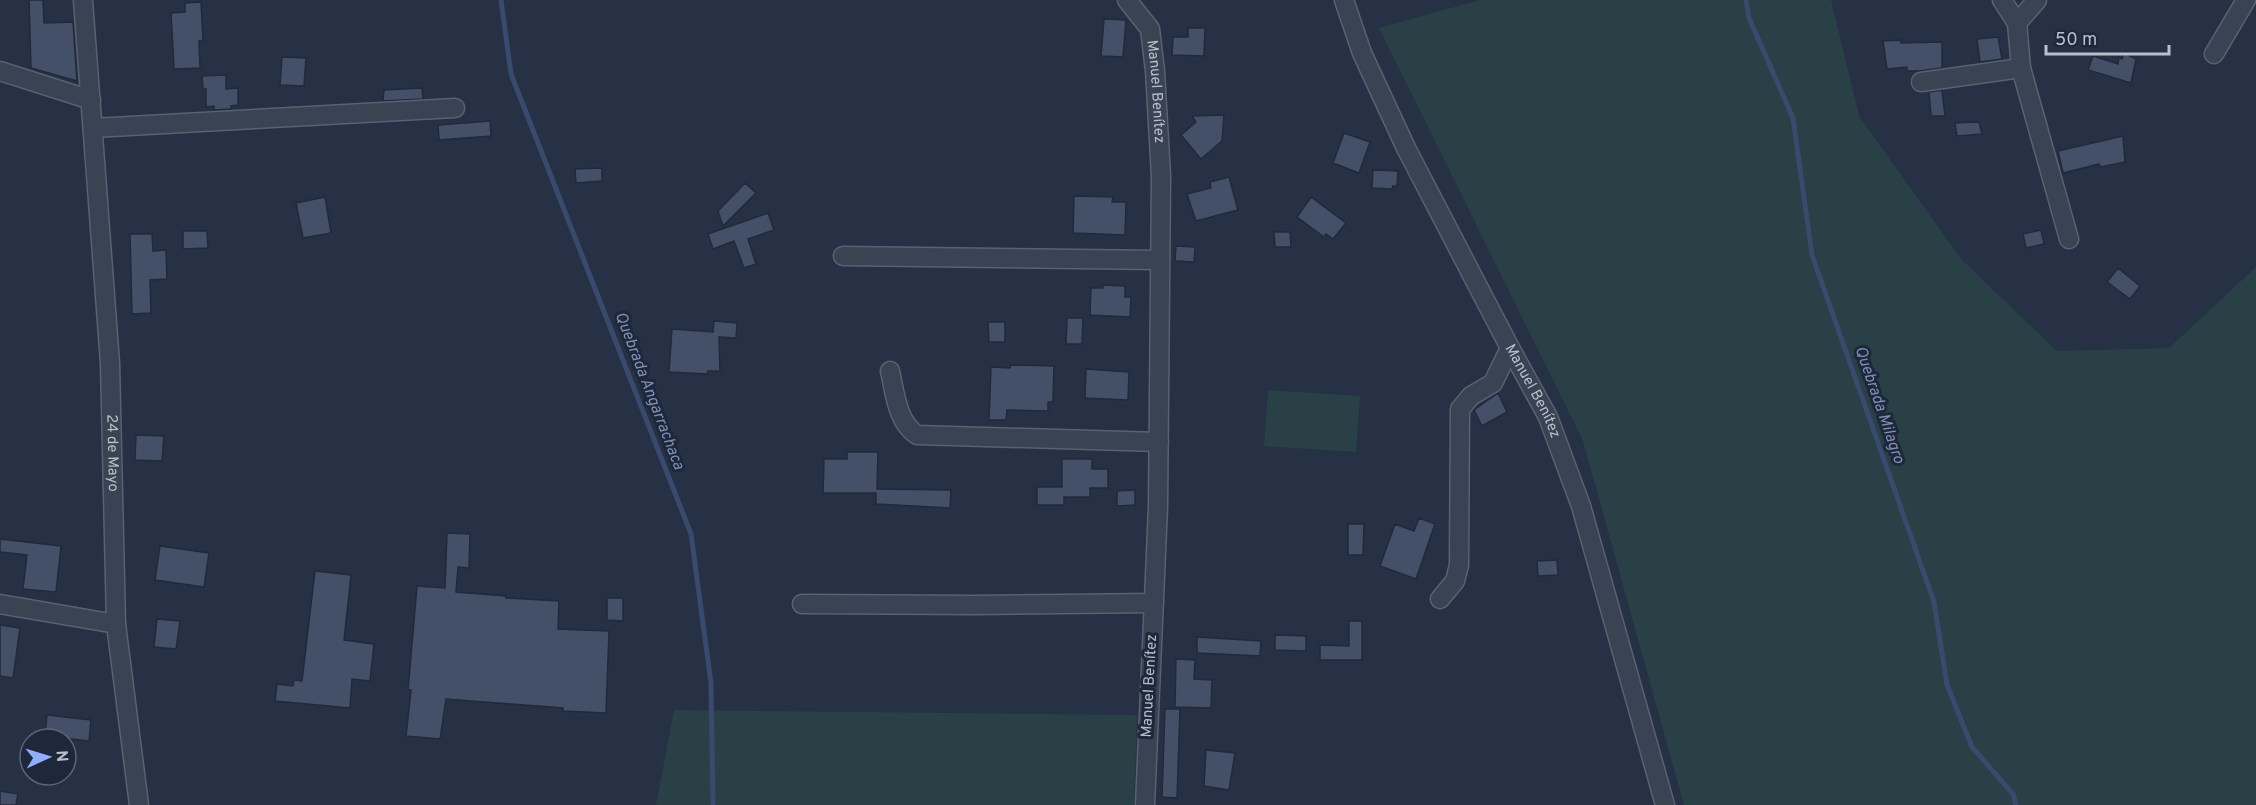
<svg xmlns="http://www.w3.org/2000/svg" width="2256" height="805" viewBox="0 0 2256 805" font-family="Overpass,sans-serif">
  <rect width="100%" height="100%" fill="#263145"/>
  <path fill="#284046" d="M 1480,0 L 1831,0 L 1859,116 L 1961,259 L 2057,351 L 2169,348 L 2256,267 L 2256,805 L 1684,805 L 1583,441 L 1379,28 Z
    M 1268,390 L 1360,396 L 1356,452 L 1264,446 Z
    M 674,710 L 1137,715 L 1134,805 L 656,805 Z"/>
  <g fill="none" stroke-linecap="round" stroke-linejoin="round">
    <path stroke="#384a6d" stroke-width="5" d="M 501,0 L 511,74 L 691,534 L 711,683 L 713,805
      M 1746,0 L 1749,18 L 1793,118 L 1812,255 L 1934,602 L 1947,685 L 1972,747 L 2013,794 L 2016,805"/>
  </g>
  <path fill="#445067" stroke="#212a3c" stroke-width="1.5" d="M 29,0 L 43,0 L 44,23 L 73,22 L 77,81 L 31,68 Z
    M 201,2 L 203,41 L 199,41 L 200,68 L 174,69 L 171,13 L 185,12 L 185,3 Z
    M 1104,19 L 1126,20 L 1123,57 L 1101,56 Z
    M 1188,28 L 1205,28 L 1204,56 L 1172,55 L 1173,37 L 1188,37 Z
    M 1998,37 L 2002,59 L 1980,62 L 1977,39 Z
    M 1901,40 L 1901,43 L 1942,42 L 1942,68 L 1919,71 L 1907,71 L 1907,67 L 1887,69 L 1883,41 Z
    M 2124,53 L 2136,59 L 2131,83 L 2088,70 L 2093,56 L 2118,64 L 2119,57 L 2122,59 Z
    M 282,57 L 306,58 L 304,86 L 280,85 Z
    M 226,75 L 226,89 L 238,88 L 238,105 L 231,106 L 231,109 L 214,110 L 214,106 L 206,107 L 206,89 L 203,89 L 202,76 Z
    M 422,88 L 423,99 L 383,101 L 384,90 Z
    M 1942,90 L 1945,116 L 1931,116 L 1929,92 Z
    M 1224,115 L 1222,141 L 1201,159 L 1181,135 L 1196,122 L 1192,116 Z
    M 490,121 L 491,136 L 439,140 L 438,125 Z
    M 1979,122 L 1982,134 L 1957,136 L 1955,123 Z
    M 1344,133 L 1370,142 L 1359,173 L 1333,163 Z
    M 2123,136 L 2125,162 L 2100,167 L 2099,164 L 2063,173 L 2058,151 Z
    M 602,168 L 602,181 L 576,183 L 575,169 Z
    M 1373,170 L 1398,171 L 1397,186 L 1393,186 L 1392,189 L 1372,188 Z
    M 1229,177 L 1238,210 L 1196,221 L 1187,194 L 1211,188 L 1210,182 Z
    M 745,183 L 756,193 L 723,226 L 718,211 Z
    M 1074,196 L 1113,197 L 1112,202 L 1126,202 L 1125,235 L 1073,233 Z
    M 325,197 L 331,233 L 303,238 L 296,203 Z
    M 1311,197 L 1346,223 L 1333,239 L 1326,234 L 1324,237 L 1297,217 Z
    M 768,213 L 774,230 L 748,239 L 756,264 L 744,268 L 734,241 L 713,249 L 708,234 Z
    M 2041,230 L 2044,244 L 2026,248 L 2023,234 Z
    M 183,231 L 207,231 L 208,248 L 183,249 Z
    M 1274,232 L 1290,232 L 1291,247 L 1275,247 Z
    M 130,234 L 152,234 L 153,251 L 166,250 L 167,279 L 150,280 L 151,313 L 132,314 Z
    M 1176,246 L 1195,247 L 1194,262 L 1175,261 Z
    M 2118,268 L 2140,286 L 2130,299 L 2107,282 Z
    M 1103,285 L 1125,286 L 1125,297 L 1131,297 L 1130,317 L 1090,315 L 1091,288 L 1103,288 Z
    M 1067,318 L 1083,318 L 1082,344 L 1066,344 Z
    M 714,321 L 737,323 L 736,338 L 719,337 L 720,371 L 708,371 L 707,374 L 669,372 L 672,329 L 713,332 Z
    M 988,322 L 1005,322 L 1005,342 L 989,342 Z
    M 1011,365 L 1054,366 L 1053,402 L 1048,402 L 1048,411 L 1007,410 L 1006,420 L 989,420 L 991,367 L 1010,368 Z
    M 1086,369 L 1129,372 L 1128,400 L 1085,398 Z
    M 1498,393 L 1507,412 L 1482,426 L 1474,410 Z
    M 136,435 L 164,436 L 162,461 L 135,460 Z
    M 847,452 L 878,452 L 877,489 L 951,490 L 950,508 L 876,504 L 876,493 L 823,493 L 824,459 L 847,459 Z
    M 1062,459 L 1092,459 L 1092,469 L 1108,469 L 1108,488 L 1090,488 L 1090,497 L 1064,497 L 1064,505 L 1037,505 L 1037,487 L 1062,487 Z
    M 1135,490 L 1135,505 L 1117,506 L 1117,491 Z
    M 1419,518 L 1435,524 L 1416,579 L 1380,566 L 1395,524 L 1414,531 Z
    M 1348,524 L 1364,524 L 1363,555 L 1348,555 Z
    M 447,533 L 470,534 L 469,568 L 458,567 L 456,592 L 506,596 L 506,598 L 559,601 L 558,629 L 609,631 L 606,713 L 563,711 L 563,708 L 446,699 L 440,739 L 406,736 L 411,690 L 408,690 L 417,586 L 445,588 Z
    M 0,539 L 61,546 L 56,592 L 23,589 L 27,555 L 0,552 Z
    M 160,546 L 209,553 L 204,587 L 155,580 Z
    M 1557,560 L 1558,575 L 1538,576 L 1537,561 Z
    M 315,571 L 351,575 L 344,640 L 374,644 L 370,681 L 352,679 L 350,708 L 275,701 L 277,684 L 293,686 L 294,680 L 302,681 Z
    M 607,598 L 623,598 L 623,621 L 607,620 Z
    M 157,619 L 180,621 L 176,649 L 154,647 Z
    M 1349,621 L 1362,621 L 1362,660 L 1320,660 L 1320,645 L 1349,646 Z
    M 0,625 L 20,628 L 13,678 L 0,676 Z
    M 1275,635 L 1306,636 L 1306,651 L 1275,650 Z
    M 1197,637 L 1261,641 L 1260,656 L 1197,653 Z
    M 1176,659 L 1195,660 L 1194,679 L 1212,680 L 1211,708 L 1175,707 Z
    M 1165,709 L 1180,709 L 1177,798 L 1162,797 Z
    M 47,715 L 91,720 L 89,741 L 45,736 Z
    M 1206,750 L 1235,753 L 1229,790 L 1204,786 Z
    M 0,791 L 18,794 L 16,805 L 0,805 Z"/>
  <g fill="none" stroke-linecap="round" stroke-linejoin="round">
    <defs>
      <g id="minor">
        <path id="s1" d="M 83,0 L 110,363 L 116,624 L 139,805"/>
        <path id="s2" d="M 1127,0 L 1150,29 L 1155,71 L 1161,176 L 1158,507 L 1145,805"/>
        <path id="s3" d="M 1344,0 L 1362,53 L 1406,148 L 1510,348 L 1548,417 L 1581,506 L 1665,805"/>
        <path d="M 2002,0 L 2017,23 L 2021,68 L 2069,239"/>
        <path d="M 2017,23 L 2037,0"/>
        <path d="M 2214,54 L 2246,0"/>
        <path d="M 0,71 L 91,100"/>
        <path d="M 1921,82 L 2021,68"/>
        <path d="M 93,128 L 455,108"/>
        <path d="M 843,256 L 1160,260"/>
        <path d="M 890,371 C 895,393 897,422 917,435 L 1159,442"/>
        <path d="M 1440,599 L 1455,581 L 1459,565 L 1460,409 L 1471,396 L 1493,383 L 1510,348"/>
        <path d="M 0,604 L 116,624"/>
        <path d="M 802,604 L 976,605 L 1154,603"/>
      </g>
    </defs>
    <use href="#minor" stroke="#596172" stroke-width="21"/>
    <use href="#minor" stroke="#3a4354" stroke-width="18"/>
  </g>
  <g text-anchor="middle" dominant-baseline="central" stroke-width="6" stroke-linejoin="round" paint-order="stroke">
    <g font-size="15" fill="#b8bfce" stroke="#1f283a">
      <text stroke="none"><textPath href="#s2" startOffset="100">Manuel Benítez</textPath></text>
      <text stroke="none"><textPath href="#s3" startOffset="435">Manuel Benítez</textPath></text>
      <text stroke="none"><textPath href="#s1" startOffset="454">24 de Mayo</textPath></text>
      <text transform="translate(1150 686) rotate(-87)">Manuel Benítez</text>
    </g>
    <g font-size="16" font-style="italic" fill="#7d91b6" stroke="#1f283a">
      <text transform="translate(649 391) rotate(69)">Quebrada Angarrachaca</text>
      <text transform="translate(1879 405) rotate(71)">Quebrada Milagro</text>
    </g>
  </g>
  <g transform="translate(48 757) rotate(86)"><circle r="28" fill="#1f283a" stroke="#5c6475" stroke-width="1.5"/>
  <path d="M0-4.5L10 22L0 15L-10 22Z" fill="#8daffe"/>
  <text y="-9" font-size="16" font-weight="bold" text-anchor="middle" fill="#b8bfce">N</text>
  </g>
  <path d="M2046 45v9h123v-9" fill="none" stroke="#b8bfce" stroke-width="3"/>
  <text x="2055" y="45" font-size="18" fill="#b8bfce" stroke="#1f283a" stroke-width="4.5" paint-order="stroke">50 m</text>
</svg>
